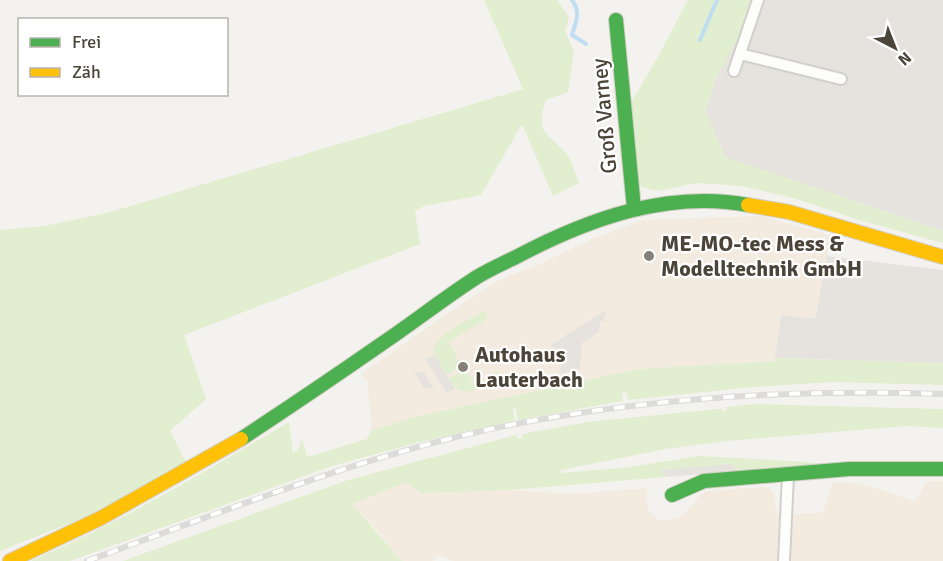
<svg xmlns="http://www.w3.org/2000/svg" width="943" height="561" viewBox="0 0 943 561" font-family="Signika,sans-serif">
  <rect width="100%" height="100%" fill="#f4f2ee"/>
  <path fill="#f3ebdf" d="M 762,216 L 831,236 L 815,319 L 781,315 L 776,361 L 639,369 L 414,417 L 371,431 L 368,382 L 361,374 L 445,315 L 501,279 L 540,264 L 595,238 L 643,220 Z
    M 927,481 L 943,481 L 943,561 L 453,561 L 438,555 L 433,561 L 402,561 L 368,520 L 352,504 L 406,482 L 421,493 L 510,490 L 574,494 L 648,488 L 646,499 L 649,511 L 659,520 L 667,520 L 678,518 L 683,515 L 701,494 L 708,491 L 765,487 L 771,489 L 774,494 L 777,516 L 823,512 L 833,482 L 848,482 L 880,489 L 915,501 Z"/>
  <path fill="#e6e2de" d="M 752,0 L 943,0 L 943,231 L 725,157 L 705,112 L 715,80 L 738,38 Z
    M 827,256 L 943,270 L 943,363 L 775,358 L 781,315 L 815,319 Z"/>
  <path fill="#e1eecf" d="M 484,0 L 557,0 L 569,17 L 565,31 L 574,51 L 568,92 L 546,100 C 532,140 556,134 571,161 C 574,168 576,176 579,183 L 553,196 L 522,124 L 481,195 L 424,206 L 415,211 L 420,244 L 184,335 L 206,399 L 170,431 L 186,462 L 88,516 L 0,551 L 0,230 L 44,226 L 107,213 L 523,89 Z
    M 688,0 L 752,0 L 738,38 L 715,80 L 705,112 L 725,157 L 943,231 L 943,243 L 862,221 L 793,198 L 742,186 L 696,183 L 658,191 L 642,187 L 636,183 L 629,106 L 660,53 Z
    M 484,311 L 488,318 L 449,342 L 461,366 L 446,375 C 442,368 435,360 434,353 C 430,336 472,318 484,311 Z
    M 775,358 L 943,363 L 943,385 L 832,382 L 752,387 L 628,400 L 626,391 L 622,391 L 623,401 L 518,420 L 516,408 L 513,409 L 515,421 L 416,443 L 332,466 L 70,561 L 31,561 C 121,522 205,472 289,422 L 293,454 L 298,450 L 302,438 L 307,457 L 367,439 L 371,431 L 414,417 L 639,369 L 775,361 Z
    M 463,370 L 466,371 L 475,385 L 498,371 L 500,376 C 482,387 463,403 449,379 Z
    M 755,404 L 943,409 L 943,428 L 907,426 L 727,441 L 665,449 L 561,470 L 558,473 L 623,468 L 699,456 L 808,462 L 826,465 L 739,471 L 736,467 L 661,471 L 666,477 L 510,490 L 421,493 L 406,482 L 352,504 L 402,561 L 123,561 L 345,481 L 508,437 L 517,435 L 518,439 L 522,438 L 522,434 L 588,422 L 717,409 L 722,409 L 723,412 L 726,411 L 726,407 Z"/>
  <path fill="#e6e3df" d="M 606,310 L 604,321 L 600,321 L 599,332 L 582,343 L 580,369 L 560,375 L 561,364 L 555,360 L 556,351 L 552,353 L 552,344 Z
    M 434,354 L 455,389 L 447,394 L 426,360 Z
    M 414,372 L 424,372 L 434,389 L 424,388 Z
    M 732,464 L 739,471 L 666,477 L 660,470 Z"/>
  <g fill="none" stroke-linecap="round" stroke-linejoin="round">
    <path stroke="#c0ddf1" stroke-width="4" d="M 572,0 C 581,12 576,22 572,35 L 586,44
      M 700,40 L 717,0"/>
    <defs>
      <path id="street" d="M 740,54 L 841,79
        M 734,71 L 758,0
        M 784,561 L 788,475"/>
      <path id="fast" d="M 616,20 L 634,209
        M 241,439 C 288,408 334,377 380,345 C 413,323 444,298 477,277 C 490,269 504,263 518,256 C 588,219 668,190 748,205
        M 672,495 L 704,481 L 849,469 L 943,469"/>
      <path id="slow" d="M 748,205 L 789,212 L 943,257
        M 10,561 L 101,518 L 241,439"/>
    </defs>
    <use href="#street" stroke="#d2d0cb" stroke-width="14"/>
    <use href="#fast" stroke="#d3cfc5" stroke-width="16"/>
    <use href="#slow" stroke="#d3cfc5" stroke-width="16"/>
    <use href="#street" stroke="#fdfdfc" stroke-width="10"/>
    <use href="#fast" stroke="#4caf50" stroke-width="14"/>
    <use href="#slow" stroke="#ffc107" stroke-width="14"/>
    <defs>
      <path id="rail" d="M 87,561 C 225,511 365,454 510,425 C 653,397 797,389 943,394"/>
    </defs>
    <use href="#rail" stroke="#dbdbda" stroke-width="6"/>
    <use href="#rail" stroke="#fff" stroke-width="4" stroke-dasharray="11" stroke-linecap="butt"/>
  </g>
  <g fill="#868178" stroke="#fff" stroke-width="2">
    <circle cx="649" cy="256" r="6"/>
    <circle cx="463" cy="367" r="6"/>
  </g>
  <g text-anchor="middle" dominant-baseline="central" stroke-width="4.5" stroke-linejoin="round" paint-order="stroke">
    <g font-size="22" fill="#4b4439" stroke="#fff">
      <text transform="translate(604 116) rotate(-95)">Groß Varney</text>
    </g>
    <g font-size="22" font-weight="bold" fill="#4b4439" stroke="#fff" text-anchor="start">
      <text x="661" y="243">ME-MO-tec Mess &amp;<tspan x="661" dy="25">Modelltechnik GmbH</tspan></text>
      <text x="475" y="354">Autohaus<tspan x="475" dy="25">Lauterbach</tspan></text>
    </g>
  </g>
  <rect x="18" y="18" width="210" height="78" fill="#ffffff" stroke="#b7b4b0" stroke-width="1.5"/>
  <rect x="30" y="38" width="30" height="9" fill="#4caf50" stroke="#b7b4b0" stroke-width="1.5"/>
  <text x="72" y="48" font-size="18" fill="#4b4439">Frei</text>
  <rect x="30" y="68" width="30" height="9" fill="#ffc107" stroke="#b7b4b0" stroke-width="1.5"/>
  <text x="72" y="78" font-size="18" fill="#4b4439">Zäh</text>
  <g transform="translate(895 48) rotate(138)" stroke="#ffffff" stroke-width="4.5" paint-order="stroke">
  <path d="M0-4.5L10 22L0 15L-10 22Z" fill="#4b4439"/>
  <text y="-9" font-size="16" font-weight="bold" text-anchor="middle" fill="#4b4439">N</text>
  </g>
</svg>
